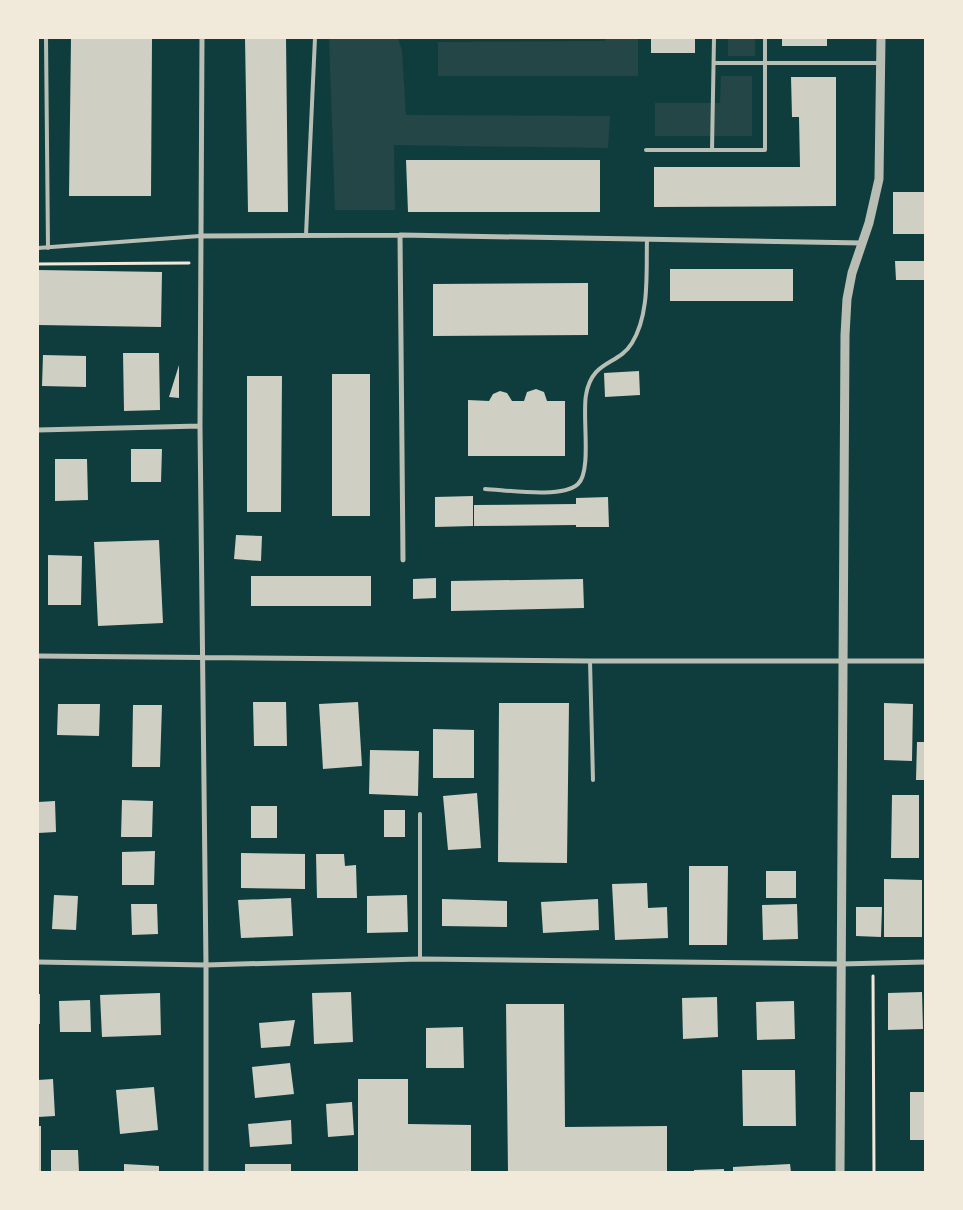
<svg xmlns="http://www.w3.org/2000/svg" width="963" height="1210" viewBox="0 0 963 1210" font-family="'PT Sans Narrow',sans-serif">
  <rect width="100%" height="100%" fill="#0f3d3e"/>
  <path fill="#244646" d="M 329,38 L 398,38 L 402,51 L 406,115 L 610,116 L 608,148 L 394,145 L 395,210 L 335,210 Z
    M 605,38 L 638,38 L 638,76 L 438,76 L 438,42 L 605,41 Z
    M 728,38 L 755,38 L 755,56 L 728,56 Z
    M 721,76 L 752,76 L 752,136 L 655,136 L 655,103 L 720,103 Z"/>
  <path fill="#cfcfc3" d="M 71,38 L 152,38 L 151,196 L 69,196 Z
    M 245,38 L 286,38 L 288,212 L 248,212 Z
    M 651,38 L 695,38 L 695,53 L 651,53 Z
    M 782,38 L 827,38 L 827,46 L 782,46 Z
    M 791,77 L 836,77 L 836,206 L 654,207 L 654,167 L 800,167 L 799,117 L 792,117 Z
    M 406,160 L 600,160 L 600,212 L 408,212 Z
    M 893,192 L 926,192 L 926,234 L 893,234 Z
    M 895,261 L 926,261 L 926,280 L 896,280 Z
    M 670,269 L 793,269 L 793,301 L 670,301 Z
    M 38,270 L 162,272 L 161,327 L 38,325 Z
    M 588,283 L 588,335 L 433,336 L 433,284 Z
    M 123,353 L 159,353 L 160,410 L 124,411 Z
    M 43,355 L 86,356 L 86,387 L 42,386 Z
    M 179,365 L 179,398 L 169,397 Z
    M 639,371 L 640,395 L 605,397 L 604,373 Z
    M 332,374 L 370,374 L 370,516 L 332,516 Z
    M 247,376 L 282,376 L 281,512 L 247,512 Z
    M 536,389 L 544,392 L 547,401 L 565,401 L 565,456 L 468,456 L 468,400 L 489,401 L 493,394 L 500,391 L 507,393 L 512,401 L 524,401 L 527,392 Z
    M 131,449 L 162,449 L 161,482 L 131,482 Z
    M 55,459 L 87,459 L 88,500 L 55,501 Z
    M 473,496 L 473,526 L 435,527 L 435,497 Z
    M 608,497 L 609,527 L 576,527 L 576,517 L 576,525 L 474,526 L 474,505 L 576,504 L 576,498 Z
    M 236,535 L 262,536 L 261,561 L 234,559 Z
    M 159,540 L 163,623 L 98,626 L 94,542 Z
    M 48,555 L 82,556 L 81,605 L 48,605 Z
    M 251,576 L 371,576 L 371,606 L 251,606 Z
    M 436,578 L 436,598 L 413,599 L 413,579 Z
    M 583,579 L 584,608 L 451,611 L 451,581 Z
    M 253,702 L 286,702 L 287,746 L 254,746 Z
    M 358,702 L 362,766 L 323,769 L 319,704 Z
    M 499,703 L 569,703 L 567,863 L 498,862 Z
    M 884,703 L 913,704 L 912,761 L 884,760 Z
    M 58,704 L 100,704 L 99,736 L 57,735 Z
    M 133,705 L 162,705 L 160,767 L 132,767 Z
    M 433,729 L 474,730 L 474,778 L 433,778 Z
    M 917,742 L 926,742 L 926,780 L 916,780 Z
    M 370,750 L 419,751 L 418,796 L 369,794 Z
    M 477,793 L 481,848 L 448,850 L 443,796 Z
    M 892,795 L 919,795 L 919,858 L 891,858 Z
    M 122,800 L 153,801 L 152,837 L 121,837 Z
    M 55,801 L 56,832 L 38,833 L 38,802 Z
    M 251,806 L 277,806 L 277,838 L 251,838 Z
    M 384,810 L 405,810 L 405,837 L 384,837 Z
    M 155,851 L 154,885 L 122,885 L 122,852 Z
    M 241,853 L 305,854 L 305,889 L 241,888 Z
    M 316,854 L 344,854 L 345,866 L 356,865 L 357,898 L 317,898 Z
    M 689,866 L 728,866 L 727,945 L 689,945 Z
    M 766,871 L 796,871 L 796,898 L 766,898 Z
    M 884,879 L 922,880 L 922,937 L 884,937 Z
    M 647,883 L 648,908 L 667,907 L 668,938 L 615,940 L 612,884 Z
    M 54,895 L 78,896 L 76,930 L 52,929 Z
    M 407,895 L 408,932 L 367,933 L 367,896 Z
    M 291,898 L 293,936 L 241,938 L 238,900 Z
    M 442,899 L 507,901 L 507,927 L 442,926 Z
    M 598,899 L 599,930 L 543,933 L 541,902 Z
    M 131,904 L 157,904 L 158,934 L 132,935 Z
    M 797,904 L 798,939 L 763,940 L 762,905 Z
    M 856,907 L 882,907 L 881,937 L 856,936 Z
    M 351,992 L 353,1042 L 314,1044 L 312,993 Z
    M 922,992 L 923,1029 L 888,1030 L 888,993 Z
    M 160,993 L 161,1035 L 102,1037 L 100,995 Z
    M 38,994 L 40,994 L 40,1024 L 38,1024 Z
    M 717,997 L 718,1037 L 683,1039 L 682,998 Z
    M 90,1000 L 91,1032 L 60,1032 L 59,1001 Z
    M 794,1001 L 795,1039 L 757,1040 L 756,1002 Z
    M 506,1004 L 564,1004 L 565,1127 L 667,1126 L 667,1172 L 508,1172 Z
    M 295,1020 L 290,1046 L 261,1048 L 259,1023 Z
    M 463,1027 L 464,1068 L 426,1068 L 426,1028 Z
    M 290,1063 L 294,1094 L 255,1098 L 252,1067 Z
    M 742,1070 L 795,1070 L 796,1126 L 743,1126 Z
    M 53,1079 L 55,1116 L 38,1117 L 38,1080 Z
    M 358,1079 L 408,1079 L 408,1124 L 471,1125 L 471,1172 L 358,1172 Z
    M 154,1087 L 158,1130 L 120,1134 L 116,1090 Z
    M 910,1092 L 926,1092 L 926,1140 L 910,1140 Z
    M 352,1102 L 354,1135 L 328,1137 L 326,1104 Z
    M 291,1120 L 292,1144 L 250,1147 L 248,1124 Z
    M 38,1126 L 41,1126 L 41,1172 L 38,1172 Z
    M 51,1150 L 78,1150 L 79,1172 L 51,1172 Z
    M 124,1164 L 159,1166 L 159,1172 L 124,1172 Z
    M 245,1164 L 291,1164 L 291,1172 L 245,1172 Z
    M 790,1164 L 791,1172 L 733,1172 L 733,1167 Z
    M 724,1169 L 724,1172 L 694,1172 L 694,1170 Z"/>
  <g fill="none" stroke-linecap="round" stroke-linejoin="round">
    <path stroke="#f1e9da" stroke-width="3" d="M 38,264 L 189,263
      M 873,976 L 874,1172"/>
    <path stroke="#b8beb3" stroke-width="4" d="M 46,38 L 48,248
      M 714,63 L 881,63
      M 646,150 L 765,150 L 765,38
      M 712,150 L 714,38
      M 306,235 L 315,38
      M 38,248 L 200,236
      M 485,489 C 507,490 562,499 578,484 C 592,471 582,416 586,395 C 592,359 618,366 632,343 C 650,314 646,272 647,239
      M 590,661 L 593,780
      M 420,814 L 420,959"/>
    <path stroke="#b8beb3" stroke-width="5" d="M 202,38 L 200,426 L 206,965 L 206,1172
      M 400,235 L 403,560
      M 200,236 L 400,235 L 863,243
      M 38,430 L 200,426
      M 38,656 L 590,661 L 926,661
      M 38,962 L 206,965 L 420,959 L 840,964 L 926,962"/>
    <path stroke="#b8beb3" stroke-width="9" d="M 840,1172 L 845,335 L 847,299 L 852,273 L 869,223 L 879,179 L 881,38"/>
  </g>
  <rect width="963" height="1210" fill="none" stroke="#f1e9da" stroke-width="78"/>
</svg>
